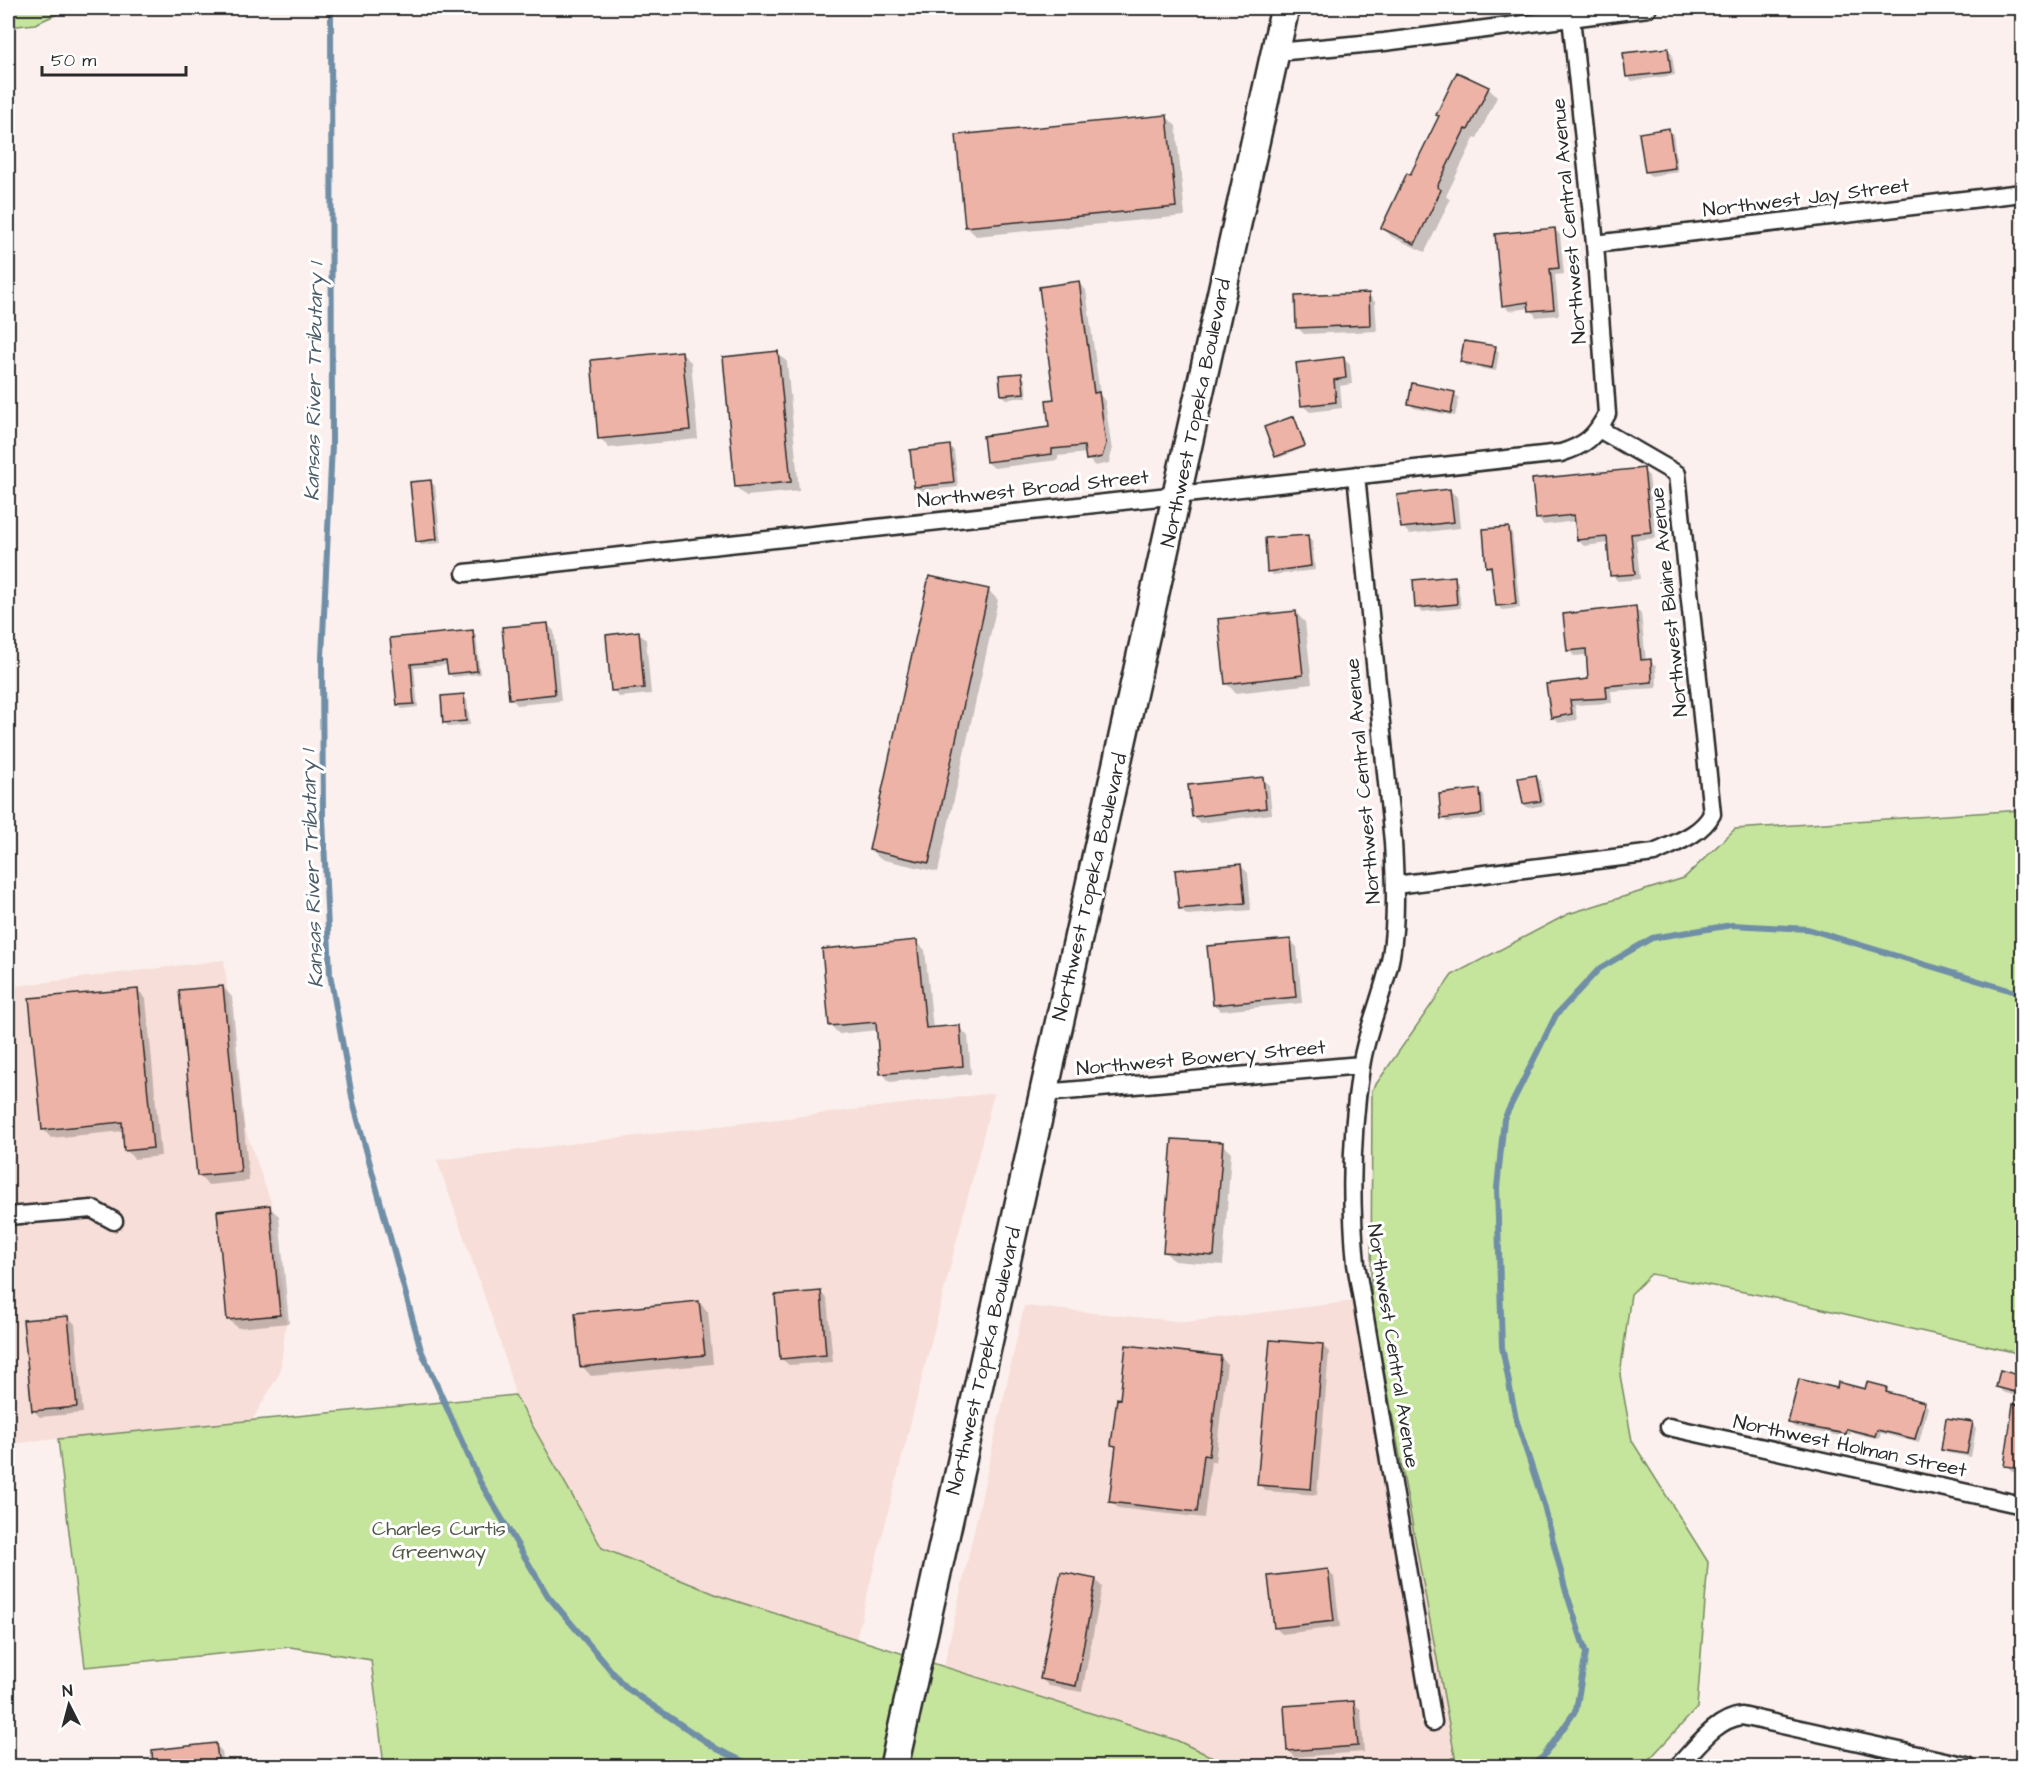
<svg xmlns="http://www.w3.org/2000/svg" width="2030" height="1774" viewBox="0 0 2030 1774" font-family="'Architects Daughter',sans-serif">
  <rect width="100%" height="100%" fill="#fbf0ed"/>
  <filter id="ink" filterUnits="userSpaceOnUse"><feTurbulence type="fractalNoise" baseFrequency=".0167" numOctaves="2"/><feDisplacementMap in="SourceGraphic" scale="12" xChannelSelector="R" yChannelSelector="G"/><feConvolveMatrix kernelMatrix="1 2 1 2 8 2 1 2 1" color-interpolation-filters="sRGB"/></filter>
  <g filter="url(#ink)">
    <path fill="#f7ded8" d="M 224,960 L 243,1123 L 272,1205 L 286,1322 L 280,1372 L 253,1419 L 8,1444 L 8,987 Z
      M 994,1093 L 856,1639 L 720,1596 L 602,1548 L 515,1395 L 500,1341 L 437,1160 Z
      M 1371,1299 L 1455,1757 L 1433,1766 L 1231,1766 L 1176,1740 L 944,1666 L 1024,1306 L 1186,1322 Z"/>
    <path fill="#c5e49c" stroke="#788864" stroke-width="1.5" d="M 8,8 L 71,8 L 35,24 L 8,27 Z
      M 2022,810 L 2022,1354 L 1770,1297 L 1651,1274 L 1631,1294 L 1620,1375 L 1632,1441 L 1708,1562 L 1697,1708 L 1643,1766 L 1433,1766 L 1455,1757 L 1371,1299 L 1372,1090 L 1452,975 L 1568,914 L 1684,878 L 1735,829 Z
      M 515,1395 L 602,1548 L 720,1596 L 1176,1740 L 1231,1766 L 384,1766 L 371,1660 L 290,1647 L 85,1667 L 58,1439 Z"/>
    <path fill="#0003" d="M 1427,8 L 1485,8 L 1433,13 Z
      M 1668,49 L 1672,54 L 1675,75 L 1632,81 L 1627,76 Z
      M 1488,88 L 1497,97 L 1477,138 L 1475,137 L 1446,196 L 1450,200 L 1425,252 L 1392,237 L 1383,228 Z
      M 1166,116 L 1176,126 L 1185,216 L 976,236 L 967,227 Z
      M 1668,130 L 1673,134 L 1678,172 L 1651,176 L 1646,172 Z
      M 1554,229 L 1560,235 L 1564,274 L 1555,275 L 1559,315 L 1536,317 L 1530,308 L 1509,311 L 1504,305 Z
      M 1079,283 L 1086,290 L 1100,395 L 1105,401 L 1112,451 L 1109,463 L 1095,466 L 1088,459 L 1087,453 L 1058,456 L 1058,460 L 994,468 L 987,462 L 1051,429 Z
      M 1369,295 L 1375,302 L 1377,331 L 1304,334 L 1297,327 Z
      M 1495,348 L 1499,352 L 1496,371 L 1466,366 L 1461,362 Z
      M 681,353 L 691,362 L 698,439 L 609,448 L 600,438 Z
      M 778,353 L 787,362 L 799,491 L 746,496 L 736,487 Z
      M 1343,358 L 1350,365 L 1352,384 L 1340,386 L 1342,408 L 1310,412 L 1303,406 Z
      M 1021,375 L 1025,379 L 1027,397 L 1007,399 L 1002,395 Z
      M 1454,393 L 1459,398 L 1455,416 L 1414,408 L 1410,404 Z
      M 1294,418 L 1306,447 L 1278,458 L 1276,456 Z
      M 950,447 L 954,451 L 958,487 L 920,491 L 916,487 Z
      M 1643,470 L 1649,476 L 1656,538 L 1636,540 L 1640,579 L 1618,581 L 1612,575 L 1609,543 L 1584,546 L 1578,540 L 1576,521 L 1544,525 L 1538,519 Z
      M 431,482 L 435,486 L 441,543 L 421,545 L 417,541 Z
      M 1450,490 L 1457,497 L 1460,528 L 1409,534 L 1403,527 Z
      M 1508,528 L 1512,533 L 1520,608 L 1502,610 L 1498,606 L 1492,571 L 1487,566 Z
      M 1308,537 L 1312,541 L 1315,570 L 1273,575 L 1269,571 Z
      M 1454,578 L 1458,582 L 1461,608 L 1421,612 L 1417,607 Z
      M 989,591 L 998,600 L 938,872 L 880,859 L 871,850 Z
      M 1635,608 L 1641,614 L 1646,661 L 1650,661 L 1656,666 L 1657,688 L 1611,691 L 1612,703 L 1575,705 L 1577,720 L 1558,723 L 1552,717 L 1590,680 L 1588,655 L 1574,656 L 1569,650 Z
      M 1295,612 L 1305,622 L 1312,684 L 1236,693 L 1227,684 Z
      M 547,624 L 554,631 L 561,701 L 517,705 L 511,698 Z
      M 472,631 L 476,635 L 480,674 L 453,677 L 449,673 L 448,665 L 414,668 L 418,707 L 402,709 L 398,705 L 392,639 Z
      M 639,633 L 646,640 L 651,694 L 619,697 L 613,690 Z
      M 463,696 L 467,700 L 470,725 L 449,727 L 445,723 Z
      M 1536,776 L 1540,781 L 1545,805 L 1528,808 L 1524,804 Z
      M 1262,779 L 1269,785 L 1272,814 L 1200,823 L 1193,816 Z
      M 1479,791 L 1484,795 L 1486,818 L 1447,822 L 1443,818 Z
      M 1241,866 L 1248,873 L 1251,910 L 1187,915 L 1180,908 Z
      M 1290,940 L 1297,947 L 1302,1003 L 1221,1011 L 1214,1004 Z
      M 916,941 L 925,950 L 933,1029 L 959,1027 L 968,1036 L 971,1074 L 890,1082 L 882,1073 L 878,1030 L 839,1034 L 831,1026 Z
      M 223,987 L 232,997 L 249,1181 L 208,1185 L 198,1175 Z
      M 138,990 L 146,999 L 161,1156 L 134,1159 L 126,1150 L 124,1131 L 51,1138 L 43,1129 Z
      M 1222,1144 L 1231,1153 L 1223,1265 L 1174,1261 L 1165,1252 Z
      M 269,1207 L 279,1216 L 289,1323 L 238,1328 L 228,1319 Z
      M 821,1293 L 827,1299 L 833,1362 L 789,1365 L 782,1359 Z
      M 699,1302 L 708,1312 L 713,1364 L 591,1376 L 582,1366 Z
      M 68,1317 L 75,1324 L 83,1413 L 40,1417 L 33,1410 Z
      M 1322,1345 L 1329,1352 L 1317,1495 L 1266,1491 L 1259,1484 Z
      M 1221,1357 L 1227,1364 L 1215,1462 L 1211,1461 L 1204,1518 L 1118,1508 L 1111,1501 L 1117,1449 L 1113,1445 Z
      M 2001,1372 L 2022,1376 L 2022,1398 L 2003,1392 L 1997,1386 Z
      M 1887,1388 L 1890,1395 L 1924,1403 L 1928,1407 L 1919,1443 L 1881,1433 L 1879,1439 L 1851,1432 L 1850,1438 L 1794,1427 L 1790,1423 L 1866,1391 Z
      M 2022,1412 L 2022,1473 L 2012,1471 L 2006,1465 Z
      M 1972,1424 L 1976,1428 L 1971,1457 L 1947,1453 L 1943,1449 Z
      M 1327,1570 L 1334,1577 L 1340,1627 L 1282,1634 L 1275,1627 Z
      M 1096,1580 L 1102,1587 L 1082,1692 L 1049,1686 L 1042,1679 Z
      M 1354,1703 L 1361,1710 L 1364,1752 L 1295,1757 L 1288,1750 Z
      M 215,1745 L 222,1751 L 224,1766 L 155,1766 Z"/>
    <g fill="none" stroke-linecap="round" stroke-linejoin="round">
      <path stroke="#6f8fa7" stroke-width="6" d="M 331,8 L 332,445 L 322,657 L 323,818 L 330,974 L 353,1102 L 421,1350 L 480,1482 L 548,1596 L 625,1687 L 717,1749 L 753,1766
        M 1530,1766 L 1543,1757 L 1576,1710 L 1586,1653 L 1565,1588 L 1544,1505 L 1516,1419 L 1502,1347 L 1497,1188 L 1504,1119 L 1556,1015 L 1599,969 L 1652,938 L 1732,925 L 1808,929 L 2022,994"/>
    </g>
    <path fill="#edb3a7" stroke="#2b2b2b" stroke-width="1.5" d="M 1668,48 L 1671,72 L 1626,77 L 1623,53 Z
      M 1457,72 L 1489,87 L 1468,130 L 1465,129 L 1437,187 L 1441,190 L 1415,244 L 1381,228 L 1407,173 L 1410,175 L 1439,116 L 1436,115 Z
      M 1167,115 L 1176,207 L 965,227 L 956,135 Z
      M 1669,128 L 1675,168 L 1645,172 L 1639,133 Z
      M 1555,228 L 1559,268 L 1550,269 L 1554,309 L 1529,311 L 1528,302 L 1502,306 L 1495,234 Z
      M 1079,281 L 1094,393 L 1099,392 L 1106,444 L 1102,457 L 1086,460 L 1084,446 L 1052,449 L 1052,454 L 986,462 L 983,436 L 1049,427 L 1046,400 L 1054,399 L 1039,287 Z
      M 1369,293 L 1370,325 L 1296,328 L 1295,296 Z
      M 1464,341 L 1496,346 L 1492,368 L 1460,362 Z
      M 682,351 L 690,430 L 598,439 L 591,360 Z
      M 778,351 L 791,482 L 735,487 L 723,357 Z
      M 1344,357 L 1346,378 L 1334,380 L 1336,402 L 1301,406 L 1296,363 Z
      M 1022,373 L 1024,393 L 1001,395 L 999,375 Z
      M 1412,383 L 1455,392 L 1451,413 L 1408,404 Z
      M 1294,416 L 1305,446 L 1275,457 L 1264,427 Z
      M 950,445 L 954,483 L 914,487 L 910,450 Z
      M 1644,468 L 1651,532 L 1631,534 L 1635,574 L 1610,576 L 1607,537 L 1577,540 L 1574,515 L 1536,519 L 1532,479 Z
      M 431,480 L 437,539 L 416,542 L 410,482 Z
      M 1450,489 L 1454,522 L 1401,528 L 1397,495 Z
      M 1509,527 L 1516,604 L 1496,606 L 1491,566 L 1486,567 L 1483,529 Z
      M 1308,535 L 1311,566 L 1267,572 L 1265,538 Z
      M 929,576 L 989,589 L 929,863 L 869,850 Z
      M 1455,576 L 1457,604 L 1415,608 L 1413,580 Z
      M 1636,606 L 1641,660 L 1651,659 L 1652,682 L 1606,686 L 1607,698 L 1570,700 L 1572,714 L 1551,718 L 1546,684 L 1588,679 L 1586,649 L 1567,651 L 1563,614 Z
      M 1296,611 L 1303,675 L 1225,684 L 1218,619 Z
      M 548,623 L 555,694 L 509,699 L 502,627 Z
      M 473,630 L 477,671 L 448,674 L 446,661 L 411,664 L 414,704 L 397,705 L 390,638 Z
      M 639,631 L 644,688 L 611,691 L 606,635 Z
      M 464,694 L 466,721 L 443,723 L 441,696 Z
      M 1536,775 L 1541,801 L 1523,804 L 1518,778 Z
      M 1263,777 L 1266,808 L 1192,817 L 1188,785 Z
      M 1480,789 L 1482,814 L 1441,819 L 1439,794 Z
      M 1241,864 L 1245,903 L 1179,909 L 1175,870 Z
      M 1291,939 L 1296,997 L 1213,1005 L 1207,946 Z
      M 917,940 L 926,1028 L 960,1025 L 963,1066 L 880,1074 L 876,1022 L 829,1026 L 822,949 Z
      M 223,986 L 241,1172 L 197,1176 L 179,990 Z
      M 138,989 L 153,1148 L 124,1151 L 122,1122 L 42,1130 L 29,998 Z
      M 1172,1139 L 1223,1142 L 1214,1256 L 1163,1252 Z
      M 270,1205 L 280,1315 L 227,1320 L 217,1211 Z
      M 821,1291 L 826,1355 L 780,1359 L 775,1295 Z
      M 699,1301 L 705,1355 L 580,1367 L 575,1313 Z
      M 68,1316 L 77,1407 L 32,1411 L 23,1320 Z
      M 1270,1340 L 1323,1344 L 1311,1489 L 1257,1485 Z
      M 1126,1345 L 1221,1356 L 1209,1456 L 1204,1455 L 1197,1512 L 1109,1502 L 1116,1446 L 1111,1445 L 1117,1398 L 1120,1399 Z
      M 2000,1370 L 2022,1376 L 2022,1394 L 1996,1387 Z
      M 1799,1379 L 1837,1388 L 1838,1382 L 1865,1389 L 1867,1382 L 1887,1387 L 1886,1392 L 1925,1402 L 1915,1439 L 1877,1430 L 1875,1436 L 1847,1429 L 1846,1434 L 1788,1423 Z
      M 2013,1404 L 2022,1405 L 2022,1468 L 2004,1466 Z
      M 1946,1418 L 1973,1422 L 1967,1454 L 1941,1450 Z
      M 1328,1569 L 1334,1621 L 1274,1628 L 1268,1576 Z
      M 1061,1572 L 1096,1579 L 1076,1686 L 1040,1679 Z
      M 1354,1701 L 1358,1746 L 1287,1751 L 1284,1706 Z
      M 216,1743 L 219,1767 L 153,1767 L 152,1750 Z"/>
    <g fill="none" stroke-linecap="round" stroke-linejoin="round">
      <defs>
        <path id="street" d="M 1277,52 L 1384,42 L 1648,8
          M 1595,244 L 2022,193
          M 1356,475 L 1393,842 C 1395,880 1397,919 1391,956 C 1384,994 1366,1030 1361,1067 C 1351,1133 1350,1198 1356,1264 L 1433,1722
          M 465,573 L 1561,453 C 1586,445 1595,437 1607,414 L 1595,244 L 1570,8
          M 1395,885 L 1654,853 C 1675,843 1701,835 1712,814 L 1677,474 L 1599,429
          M 1044,1093 L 1361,1065
          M 8,1216 L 92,1209 L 114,1221
          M 1669,1427 L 2022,1505
          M 1678,1766 C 1696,1748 1715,1719 1742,1716 L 1967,1766"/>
        <path id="primary" d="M 894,1766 L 1285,8"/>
      </defs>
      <use href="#street" stroke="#2b2b2b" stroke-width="21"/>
      <use href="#primary" stroke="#2b2b2b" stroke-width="32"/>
      <use href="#street" stroke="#fff" stroke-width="16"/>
      <use href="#primary" stroke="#fff" stroke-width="27"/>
    </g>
  </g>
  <g text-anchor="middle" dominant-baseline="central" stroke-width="6" stroke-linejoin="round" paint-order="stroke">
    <g font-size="20" fill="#2b2b2b" stroke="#fff">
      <text transform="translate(1806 198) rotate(-7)">Northwest Jay Street</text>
      <text transform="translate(1569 221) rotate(-95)">Northwest Central Avenue</text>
      <text transform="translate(1196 413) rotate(-78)">Northwest Topeka Boulevard</text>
      <text transform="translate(1033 489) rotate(-6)">Northwest Broad Street</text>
      <text transform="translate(1669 602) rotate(-96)">Northwest Blaine Avenue</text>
      <text transform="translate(1363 781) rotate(-95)">Northwest Central Avenue</text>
      <text transform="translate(1090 887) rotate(-77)">Northwest Topeka Boulevard</text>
      <text transform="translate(1201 1058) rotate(-5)">Northwest Bowery Street</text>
      <text transform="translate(1393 1346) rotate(81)">Northwest Central Avenue</text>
      <text transform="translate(984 1361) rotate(-77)">Northwest Topeka Boulevard</text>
      <text transform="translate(1850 1446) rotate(12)">Northwest Holman Street</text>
    </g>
    <g font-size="20" fill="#525947" stroke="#fff">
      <text x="439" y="1529">Charles Curtis<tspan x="439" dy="23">Greenway</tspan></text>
    </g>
    <g font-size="21" font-style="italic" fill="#4d5d69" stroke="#fff">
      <text transform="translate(314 382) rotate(-89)">Kansas River Tributary 1</text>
      <text transform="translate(312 869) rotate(-92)">Kansas River Tributary 1</text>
    </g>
  </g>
  <rect width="2030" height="1774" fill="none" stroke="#fff" stroke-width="30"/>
  <rect x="15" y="15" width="2000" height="1744" fill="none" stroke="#2b2b2b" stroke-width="2" filter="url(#ink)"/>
  <g transform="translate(69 1705) rotate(354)" stroke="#ffffff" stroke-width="4.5" paint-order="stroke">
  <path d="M0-4.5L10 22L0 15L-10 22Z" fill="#2b2b2b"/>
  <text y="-9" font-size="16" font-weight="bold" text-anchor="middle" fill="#2b2b2b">N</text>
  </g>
  <path d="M42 66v9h144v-9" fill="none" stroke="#2b2b2b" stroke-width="3"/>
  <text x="51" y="66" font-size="18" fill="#2b2b2b" stroke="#ffffff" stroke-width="4.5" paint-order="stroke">50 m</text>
</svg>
